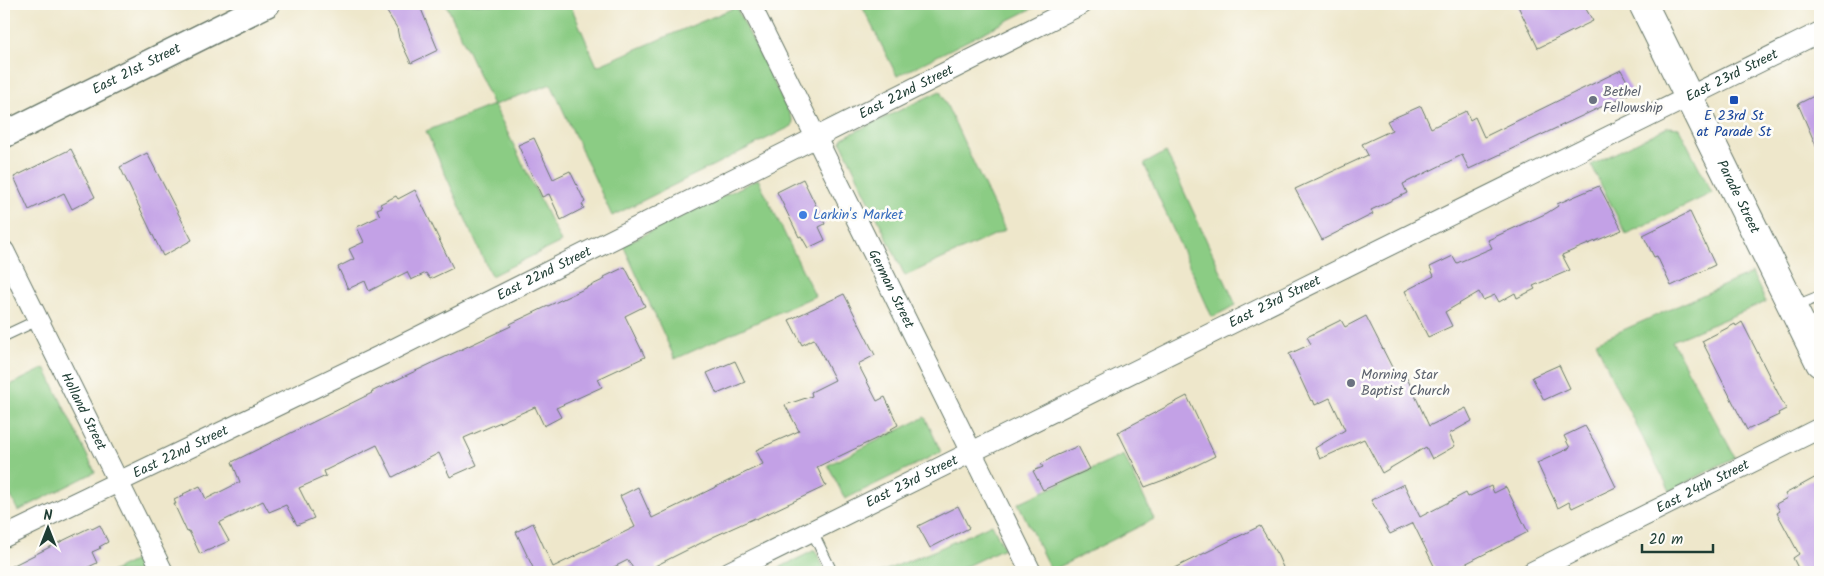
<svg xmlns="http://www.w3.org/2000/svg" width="1824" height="576" viewBox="0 0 1824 576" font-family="Kalam,sans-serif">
  <rect width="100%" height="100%" fill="#fdfcf7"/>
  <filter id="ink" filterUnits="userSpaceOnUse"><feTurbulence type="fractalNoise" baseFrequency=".02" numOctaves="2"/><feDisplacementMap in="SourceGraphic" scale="10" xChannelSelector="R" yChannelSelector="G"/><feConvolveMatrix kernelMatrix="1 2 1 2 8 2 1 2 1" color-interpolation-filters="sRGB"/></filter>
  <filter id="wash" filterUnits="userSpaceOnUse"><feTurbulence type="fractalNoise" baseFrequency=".0096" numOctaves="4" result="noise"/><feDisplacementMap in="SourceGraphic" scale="20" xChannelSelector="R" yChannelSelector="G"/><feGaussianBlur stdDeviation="1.12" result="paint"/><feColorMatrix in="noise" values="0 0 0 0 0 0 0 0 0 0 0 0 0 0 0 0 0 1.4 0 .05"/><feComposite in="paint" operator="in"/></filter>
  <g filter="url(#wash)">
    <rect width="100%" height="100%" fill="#eee7cb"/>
    <path fill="#8bcc84" stroke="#55845c" d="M 446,4 L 570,4 L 597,66 L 736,7 L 793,121 L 792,126 L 612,216 L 551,84 L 494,105 L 561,242 L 491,276 L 426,131 L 493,105 Z
      M 861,4 L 1036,4 L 1037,6 L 897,76 Z
      M 940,91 L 1005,230 L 905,276 L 841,142 L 842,138 Z
      M 1668,127 L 1679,128 L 1712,193 L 1626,234 L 1591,165 Z
      M 1166,152 L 1236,305 L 1212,317 L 1144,164 Z
      M 758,179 L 815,296 L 675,359 L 623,245 Z
      M 1752,273 L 1766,302 L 1672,341 L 1735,457 L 1670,491 L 1613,380 L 1596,342 Z
      M 45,368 L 95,472 L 18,511 L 4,482 L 4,388 Z
      M 925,417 L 941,452 L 845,499 L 828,465 Z
      M 1124,455 L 1154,519 L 1051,571 L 1018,503 Z
      M 992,524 L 1004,548 L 954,572 L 881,572 L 936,550 Z
      M 815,550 L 826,572 L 771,572 Z
      M 138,559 L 145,572 L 111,572 Z"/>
    <g id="blocks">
      <path fill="#c3a1e6" d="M 382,4 L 419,4 L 438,50 L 411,63 L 399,38 L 397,28 Z
        M 1517,4 L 1583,4 L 1593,21 L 1538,48 Z
        M 1621,70 L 1633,92 L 1469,169 L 1462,155 L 1403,184 L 1407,193 L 1371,210 L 1373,214 L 1322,240 L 1295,189 L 1368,155 L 1362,144 L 1392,130 L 1387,121 L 1421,106 L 1431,128 L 1466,111 L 1470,120 L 1475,117 L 1484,137 Z
        M 1820,93 L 1820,155 L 1798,104 Z
        M 534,138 L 553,179 L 570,171 L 585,202 L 582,204 L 584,208 L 561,220 L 549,194 L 542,197 L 518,145 Z
        M 71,149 L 95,197 L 72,209 L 64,193 L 29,210 L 14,177 Z
        M 147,153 L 192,240 L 163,256 L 120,167 Z
        M 803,179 L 825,224 L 819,227 L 825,240 L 808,248 L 801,236 L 799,237 L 777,192 Z
        M 1599,186 L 1622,230 L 1562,255 L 1570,270 L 1533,286 L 1535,289 L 1517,298 L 1515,293 L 1499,302 L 1495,295 L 1483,300 L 1479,292 L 1445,312 L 1452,326 L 1428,337 L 1405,291 L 1434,276 L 1430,267 L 1453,256 L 1457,263 L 1492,248 L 1488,240 L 1547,213 L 1558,206 L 1557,204 Z
        M 415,190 L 453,268 L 430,279 L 426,273 L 411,280 L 407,272 L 369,291 L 365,281 L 348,289 L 338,267 L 354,259 L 349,249 L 364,242 L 357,227 L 380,216 L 377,209 L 382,207 L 380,204 L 396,196 L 398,199 Z
        M 1690,212 L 1715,265 L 1671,286 L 1657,256 L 1654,257 L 1643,235 Z
        M 625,267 L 645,306 L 625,316 L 645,357 L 598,379 L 602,387 L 556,408 L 561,417 L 544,426 L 535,407 L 464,438 L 477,465 L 450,477 L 439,453 L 393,477 L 377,445 L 324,471 L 326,476 L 299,488 L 314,518 L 297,525 L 286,505 L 269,512 L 263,501 L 219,523 L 229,541 L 200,554 L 189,531 L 187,532 L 174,504 L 176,504 L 174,500 L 184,495 L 183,494 L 200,486 L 206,499 L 240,482 L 232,462 L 372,393 L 371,392 L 511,326 L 510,324 L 605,279 L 604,277 Z
        M 844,294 L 875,355 L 858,364 L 877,401 L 885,397 L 898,425 L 891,429 L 892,431 L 817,467 L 826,486 L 756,519 L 755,518 L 715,536 L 655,566 L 659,572 L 635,572 L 628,560 L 604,572 L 535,572 L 516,532 L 533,523 L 553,567 L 635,527 L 620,496 L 638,487 L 652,518 L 763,464 L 756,450 L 799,431 L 785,405 L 812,396 L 811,392 L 835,380 L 814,339 L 802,345 L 789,320 Z
        M 1366,316 L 1399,381 L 1407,378 L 1429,426 L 1466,408 L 1472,421 L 1449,434 L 1455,446 L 1432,459 L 1426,447 L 1382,473 L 1364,439 L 1320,459 L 1315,448 L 1345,430 L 1330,398 L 1315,405 L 1313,400 L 1311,401 L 1289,354 L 1311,344 L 1307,337 L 1341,320 L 1345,327 Z
        M 1742,322 L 1786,409 L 1778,413 L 1779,415 L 1747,430 L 1702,341 L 1735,324 L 1736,326 Z
        M 735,361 L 745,382 L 717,394 L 707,373 Z
        M 1559,365 L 1570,388 L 1544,400 L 1532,377 Z
        M 1187,396 L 1215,456 L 1177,475 L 1145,487 L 1118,432 Z
        M 1585,426 L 1595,443 L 1616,487 L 1572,508 L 1569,502 L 1558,508 L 1537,463 L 1570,448 L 1564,436 Z
        M 1078,446 L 1090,469 L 1043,490 L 1033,471 L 1043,467 L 1041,464 L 1055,456 Z
        M 1820,475 L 1820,572 L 1800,572 L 1793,558 L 1799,554 L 1777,513 L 1780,511 L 1776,504 L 1787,498 L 1785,494 Z
        M 1404,484 L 1420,517 L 1466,493 L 1468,497 L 1491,486 L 1494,493 L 1506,487 L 1528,532 L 1449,572 L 1437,572 L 1413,523 L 1390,534 L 1371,500 Z
        M 958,506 L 969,528 L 930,548 L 918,526 Z
        M 100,525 L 108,542 L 99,547 L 101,548 L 92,552 L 97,563 L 78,572 L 4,572 L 4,570 L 56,544 L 91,527 L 92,529 Z
        M 1260,526 L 1278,556 L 1285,572 L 1166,572 Z"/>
    </g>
  </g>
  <g filter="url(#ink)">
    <use href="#blocks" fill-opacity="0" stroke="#677869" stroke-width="1"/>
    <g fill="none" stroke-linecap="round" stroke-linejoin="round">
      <defs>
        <path id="service" d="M 1793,307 L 1820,296
          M 4,336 L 38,320
          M 812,531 L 832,572"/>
        <g id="minor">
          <path id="s1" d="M 750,4 L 1031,572"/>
          <path id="s2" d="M 4,251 L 163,572"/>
          <path id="s3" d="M 4,537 L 386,353 L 1082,4"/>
          <path id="s4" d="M 729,572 L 1820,32"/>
          <path id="s5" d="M 1532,572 L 1820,428"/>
        </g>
        <g id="tertiary">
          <path id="s6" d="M 4,135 L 267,4"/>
        </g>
        <g id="secondary">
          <path id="s7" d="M 1643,4 L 1820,363"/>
        </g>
      </defs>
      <use href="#service" stroke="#677869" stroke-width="12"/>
      <use href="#minor" stroke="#677869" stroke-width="22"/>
      <use href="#tertiary" stroke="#677869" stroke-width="28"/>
      <use href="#secondary" stroke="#677869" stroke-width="30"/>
      <use href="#service" stroke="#fff" stroke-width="10"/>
      <use href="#minor" stroke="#fff" stroke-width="20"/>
      <use href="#tertiary" stroke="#fff" stroke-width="25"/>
      <use href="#secondary" stroke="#fff" stroke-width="28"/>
    </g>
  </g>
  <g fill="#6b7280" stroke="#fdfcf7" stroke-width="2">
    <circle cx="1593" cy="100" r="5"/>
    <circle cx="1351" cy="383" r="5"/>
  </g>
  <rect fill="#1a4fb4" stroke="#fdfcf7" stroke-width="2" x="1729" y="95" width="10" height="10" rx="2.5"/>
  <circle fill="#3f7fe0" stroke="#fdfcf7" stroke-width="2" cx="803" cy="215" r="5"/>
  <g text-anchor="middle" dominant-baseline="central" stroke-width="5" stroke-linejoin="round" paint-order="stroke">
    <g font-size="14" fill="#1f3d34" stroke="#fdfcf7">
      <text stroke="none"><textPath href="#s6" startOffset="148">East 21st Street</textPath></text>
      <text stroke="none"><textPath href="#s4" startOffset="1119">East 23rd Street</textPath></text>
      <text stroke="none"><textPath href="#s3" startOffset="1006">East 22nd Street</textPath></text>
      <text stroke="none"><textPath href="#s7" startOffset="215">Parade Street</textPath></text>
      <text stroke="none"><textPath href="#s3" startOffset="601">East 22nd Street</textPath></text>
      <text stroke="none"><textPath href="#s1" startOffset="318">German Street</textPath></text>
      <text stroke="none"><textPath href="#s4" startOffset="609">East 23rd Street</textPath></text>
      <text stroke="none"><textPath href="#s2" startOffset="179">Holland Street</textPath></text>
      <text stroke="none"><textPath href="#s3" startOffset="196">East 22nd Street</textPath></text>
      <text stroke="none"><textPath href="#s4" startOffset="204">East 23rd Street</textPath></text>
      <text stroke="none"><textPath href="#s5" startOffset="191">East 24th Street</textPath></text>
    </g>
    <g font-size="14" fill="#5b616d" stroke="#fdfcf7" text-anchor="start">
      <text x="1603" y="92">Bethel<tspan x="1603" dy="16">Fellowship</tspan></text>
      <text x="1361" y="375">Morning Star<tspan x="1361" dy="16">Baptist Church</tspan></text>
    </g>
    <g font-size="14" fill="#164399" stroke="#fdfcf7">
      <text x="1734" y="116">E 23rd St<tspan x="1734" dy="16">at Parade St</tspan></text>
    </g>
    <g font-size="14" fill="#366cbe" stroke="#fdfcf7" text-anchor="start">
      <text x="813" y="215">Larkin's Market</text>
    </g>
  </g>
  <rect width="1824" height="576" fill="none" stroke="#fdfcf7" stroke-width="20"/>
  <g transform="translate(48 528)" stroke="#fdfcf7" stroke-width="4" paint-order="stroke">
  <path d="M0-4L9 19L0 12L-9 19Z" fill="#1f3d34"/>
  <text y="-8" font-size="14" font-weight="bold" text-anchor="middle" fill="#1f3d34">N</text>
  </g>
  <path d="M1642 544v8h71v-8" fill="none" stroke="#1f3d34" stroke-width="2.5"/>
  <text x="1649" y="544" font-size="15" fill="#1f3d34" stroke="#fdfcf7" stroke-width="4" paint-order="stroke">20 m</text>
</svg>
